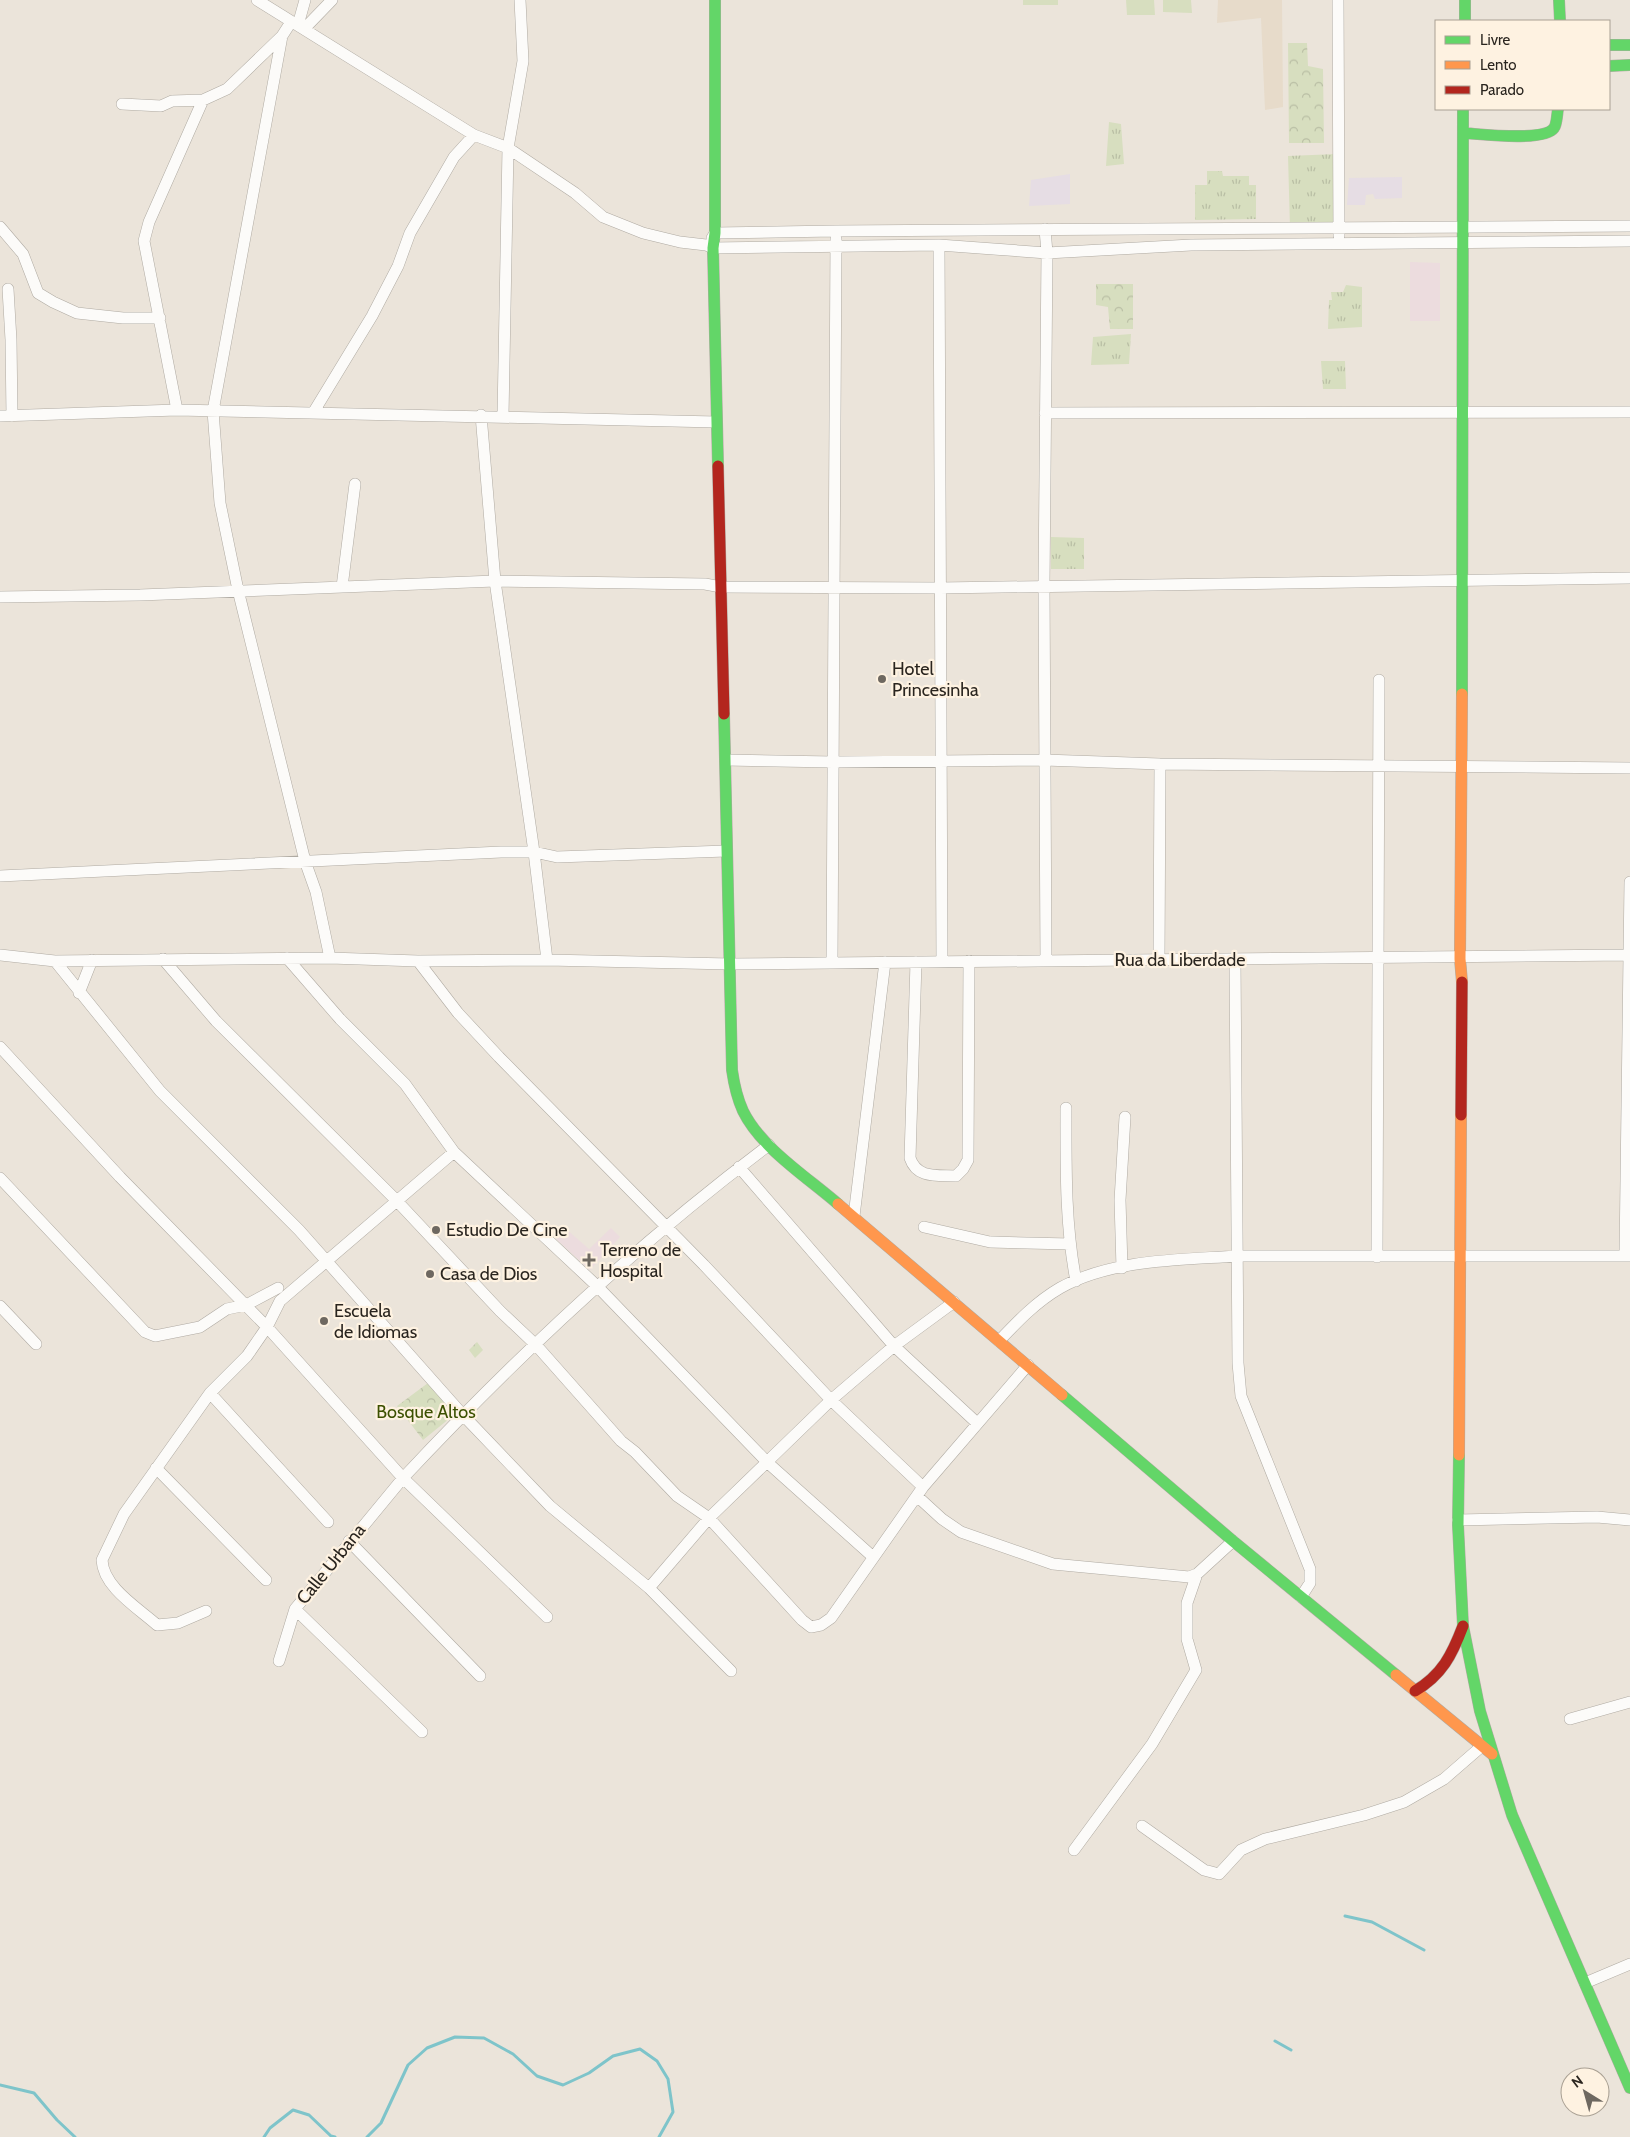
<svg xmlns="http://www.w3.org/2000/svg" width="1630" height="2137" viewBox="0 0 1630 2137" font-family="Cabin,sans-serif">
  <defs>
    <pattern id="grass-tufts" width="24" height="20" patternUnits="userSpaceOnUse" patternTransform="scale(1.25)"><rect width="24" height="20" fill="#d7debf"/><path d="M3 7l-1-3M5 7V3M7 7l1-3M15 17l-1-3M17 17v-4M19 17l1-3" fill="none" stroke="#b9bea4"/></pattern>
    <pattern id="forest-crowns" width="20" height="18" patternUnits="userSpaceOnUse" patternTransform="scale(1.25)"><rect width="20" height="18" fill="#d7debf"/><path d="M2 6a3 3 0 1 1 6 0M12 15a3 3 0 1 1 6 0" fill="none" stroke="#b9bea4"/></pattern>
  </defs>
  <rect width="100%" height="100%" fill="#ebe4da"/>
  <path fill="#e6dde4" d="M 1070,174 L 1070,204 L 1029,206 L 1031,180 Z
    M 1402,177 L 1402,198 L 1375,199 L 1373,194 L 1366,195 L 1365,205 L 1347,205 L 1349,178 Z"/>
  <path fill="#e7dbca" d="M 1218,0 L 1282,0 L 1283,107 L 1265,110 L 1261,18 L 1217,23 Z"/>
  <path fill="#ecdcde" d="M 1410,262 L 1440,263 L 1440,321 L 1410,321 Z
    M 565,1228 L 589,1249 L 611,1228 L 620,1237 L 590,1270 L 555,1238 Z"/>
  <path fill="url(#grass-tufts)" d="M 1109,122 L 1121,124 L 1124,164 L 1106,166 Z
    M 1336,154 L 1337,226 L 1290,228 L 1288,156 Z
    M 1207,171 L 1222,171 L 1223,176 L 1249,176 L 1249,185 L 1256,185 L 1256,219 L 1195,220 L 1195,185 L 1207,185 Z
    M 1346,285 L 1362,287 L 1362,327 L 1328,329 L 1329,300 L 1332,300 L 1331,292 L 1343,292 Z
    M 1131,334 L 1129,364 L 1091,365 L 1093,337 Z
    M 1321,361 L 1345,361 L 1346,389 L 1323,389 Z
    M 1051,537 L 1084,538 L 1084,569 L 1051,569 Z
    M 477,1342 L 483,1350 L 475,1358 L 469,1350 Z"/>
  <path fill="url(#forest-crowns)" d="M 1288,43 L 1307,43 L 1308,66 L 1323,69 L 1324,143 L 1289,143 Z
    M 1096,284 L 1133,284 L 1133,329 L 1110,329 L 1108,307 L 1096,305 Z
    M 428,1383 L 455,1414 L 423,1440 L 397,1406 Z"/>
  <path fill="#d7debf" d="M 1023,0 L 1058,0 L 1058,5 L 1023,5 Z
    M 1126,0 L 1154,0 L 1155,15 L 1127,15 Z
    M 1163,0 L 1191,0 L 1192,13 L 1163,12 Z"/>
  <g fill="none" stroke-linecap="round" stroke-linejoin="round">
    <path stroke="#7ec4ca" stroke-width="3" d="M 1345,1916 L 1372,1922 L 1424,1950
      M 1275,2041 L 1291,2050
      M 0,2085 L 34,2093 L 57,2120 L 75,2137
      M 264,2137 L 270,2128 L 293,2110 L 309,2115 L 331,2136 L 335,2137
      M 367,2137 L 381,2123 L 408,2065 L 427,2048 L 455,2037 L 484,2038 L 513,2054 L 537,2076 L 563,2085 L 589,2073 L 613,2056 L 640,2049 L 657,2061 L 668,2079 L 673,2112 L 659,2137"/>
    <defs>
      <path id="street" d="M 257,0 L 474,135 L 508,148 L 575,193 L 603,217 L 643,233 L 680,242 L 706,245 L 713,248 L 939,245 L 1047,253 L 1191,245 L 1630,241
        M 1338,0 L 1339,236
        M 291,22 L 282,36 L 213,411 L 220,503 L 238,590 L 305,861 L 316,892 L 330,958
        M 298,25 L 305,0
        M 304,29 L 332,0
        M 122,104 L 161,106 L 172,101 L 203,100
        M 0,227 L 23,254 L 38,293 L 53,302 L 77,313 L 123,318 L 160,318
        M 1045,229 L 1047,253 L 1044,585 L 1046,961
        M 712,238 L 715,233 L 835,231 L 1630,226
        M 939,245 L 942,962
        M 8,289 L 11,340 L 12,416
        M 177,410 L 144,241 L 149,222 L 203,100 L 227,89 L 282,36
        M 313,413 L 372,316 L 398,266 L 410,233 L 454,157 L 474,135
        M 1045,413 L 1630,412
        M 481,415 L 495,581 L 534,852 L 547,960
        M 0,416 L 177,410 L 716,422
        M 503,416 L 508,148 L 523,61 L 520,0
        M 342,587 L 355,484
        M 0,597 L 140,595 L 495,581 L 705,584 L 721,587 L 940,588 L 1630,578
        M 726,760 L 833,762 L 1044,760 L 1160,764 L 1630,768
        M 0,876 L 501,852 L 534,852 L 557,857 L 726,851
        M 0,955 L 55,961 L 330,958 L 418,961 L 547,960 L 730,964 L 1630,955
        M 287,958 L 340,1019 L 405,1084 L 454,1152 L 597,1286 L 768,1463 L 872,1556
        M 163,959 L 216,1021 L 396,1200 L 500,1311 L 536,1345 L 621,1441 L 635,1452 L 677,1496 L 709,1518 L 802,1620 L 811,1627 L 821,1625 L 831,1618 L 923,1487 L 1028,1365
        M 1159,960 L 1160,764
        M 1235,960 L 1238,1363 L 1241,1396 L 1310,1569 L 1310,1583 L 1301,1597
        M 55,961 L 160,1091 L 299,1230 L 462,1414 L 550,1506 L 649,1588 L 731,1671
        M 418,961 L 458,1013 L 499,1057 L 704,1265 L 831,1400 L 923,1487
        M 916,962 L 910,1158 C 917,1179 937,1175 956,1176 L 963,1169 L 968,1160 L 969,961
        M 832,963 L 836,239
        M 79,993 L 92,960
        M 0,1047 L 120,1177 L 267,1327 L 403,1478 C 516,1357 637,1244 769,1145
        M 1066,1108 C 1066,1166 1065,1224 1076,1281
        M 739,1167 L 894,1346 L 977,1423
        M 0,1178 L 145,1332 L 155,1336 L 200,1327 L 227,1309 L 246,1305 L 278,1288
        M 854,1216 L 885,962
        M 924,1227 L 990,1242 L 1070,1244
        M 1625,1256 L 1630,882
        M 1377,1257 L 1379,680
        M 1122,1268 L 1120,1200 L 1125,1117
        M 0,1306 L 36,1344
        M 999,1341 C 1018,1321 1036,1302 1060,1288 C 1112,1259 1180,1260 1237,1256 L 1630,1256
        M 210,1393 L 328,1522
        M 156,1468 L 266,1580
        M 918,1497 L 942,1519 L 961,1532 L 1053,1564 L 1189,1577 L 1197,1574 L 1233,1541
        M 1458,1520 L 1597,1517 L 1630,1520
        M 349,1541 L 480,1676
        M 649,1588 L 709,1518 L 831,1400 L 894,1346 L 954,1302
        M 295,1609 L 422,1732
        M 206,1611 L 178,1623 L 157,1625 C 138,1608 103,1587 102,1560 L 124,1514 L 210,1393 L 247,1356 L 267,1327 L 280,1301 L 454,1152
        M 279,1661 L 295,1609 L 403,1478 L 547,1617
        M 1570,1719 L 1630,1702
        M 1142,1826 L 1204,1870 L 1219,1874 L 1241,1850 L 1265,1839 L 1364,1815 L 1404,1802 L 1444,1779 L 1482,1746
        M 1074,1850 L 1152,1744 L 1196,1670 L 1187,1639 L 1187,1603 L 1197,1574
        M 1585,1983 L 1630,1964"/>
      <path id="fast" d="M 715,0 L 715,233 L 713,248 L 718,466
        M 1465,0 L 1465,21
        M 1559,0 L 1560,21
        M 1609,45 L 1630,45
        M 1609,66 L 1630,65
        M 1463,133 C 1481,134 1544,142 1554,128 C 1557,124 1557,114 1558,109
        M 1462,694 L 1463,109
        M 724,714 L 732,1070 C 734,1084 737,1098 743,1111 C 761,1148 807,1177 838,1204
        M 1062,1395 L 1233,1541 L 1396,1675
        M 1459,1455 L 1458,1525 L 1463,1626 L 1480,1711 L 1512,1815 L 1630,2088"/>
      <path id="slow" d="M 1462,982 L 1460,959 L 1462,694
        M 838,1204 L 1062,1395
        M 1459,1455 L 1461,1115
        M 1396,1675 L 1492,1754"/>
      <path id="jam" d="M 718,466 L 724,714
        M 1461,1115 L 1462,982
        M 1415,1691 C 1442,1675 1452,1655 1463,1626"/>
    </defs>
    <use href="#street" stroke="#afaaa2" stroke-width="12"/>
    <use href="#fast" stroke="#afaaa2" stroke-width="12"/>
    <use href="#slow" stroke="#afaaa2" stroke-width="12"/>
    <use href="#jam" stroke="#afaaa2" stroke-width="12"/>
    <use href="#street" stroke="#fcfbf9" stroke-width="11"/>
    <use href="#fast" stroke="#63d668" stroke-width="11"/>
    <use href="#slow" stroke="#ff974d" stroke-width="11"/>
    <use href="#jam" stroke="#b3261e" stroke-width="11"/>
  </g>
  <g fill="#6e6860" stroke="#fef2e1" stroke-width="2">
    <circle cx="882" cy="679" r="5"/>
    <circle cx="436" cy="1230" r="5"/>
    <path d="M586.5 1252.5h5v5h5v5h-5v5h-5v-5h-5v-5h5z"/>
    <circle cx="430" cy="1274" r="5"/>
    <circle cx="324" cy="1321" r="5"/>
  </g>
  <g text-anchor="middle" dominant-baseline="central" stroke-width="4.5" stroke-linejoin="round" paint-order="stroke">
    <g font-size="18" fill="#2a251f" stroke="#fef2e1" text-anchor="start">
      <text x="892" y="669">Hotel<tspan x="892" dy="21">Princesinha</tspan></text>
      <text x="446" y="1230">Estudio De Cine</text>
      <text x="600" y="1250">Terreno de<tspan x="600" dy="21">Hospital</tspan></text>
      <text x="440" y="1274">Casa de Dios</text>
      <text x="334" y="1311">Escuela<tspan x="334" dy="21">de Idiomas</tspan></text>
    </g>
    <g font-size="18" fill="#2a251f" stroke="#fef2e1">
      <text x="1180" y="960">Rua da Liberdade</text>
      <text transform="translate(331 1564) rotate(-51)">Calle Urbana</text>
    </g>
    <g font-size="18" fill="#3c5000" stroke="#fef2e1">
      <text x="426" y="1412">Bosque Altos</text>
    </g>
  </g>
  <rect x="1435" y="20" width="175" height="90" fill="#fef2e1" stroke="#a9a093"/>
  <rect x="1445" y="36" width="25" height="8" fill="#63d668" stroke="#a9a093"/>
  <text x="1480" y="45" font-size="15" fill="#2a251f">Livre</text>
  <rect x="1445" y="61" width="25" height="8" fill="#ff974d" stroke="#a9a093"/>
  <text x="1480" y="70" font-size="15" fill="#2a251f">Lento</text>
  <rect x="1445" y="86" width="25" height="8" fill="#b3261e" stroke="#a9a093"/>
  <text x="1480" y="95" font-size="15" fill="#2a251f">Parado</text>
  <g transform="translate(1585 2092) rotate(323)"><circle r="24" fill="#fef2e1" stroke="#a9a093"/>
  <path d="M0-4L9 19L0 12L-9 19Z" fill="#6e6860"/>
  <text y="-8" font-size="14" font-weight="bold" text-anchor="middle" fill="#2a251f">N</text>
  </g>
</svg>
